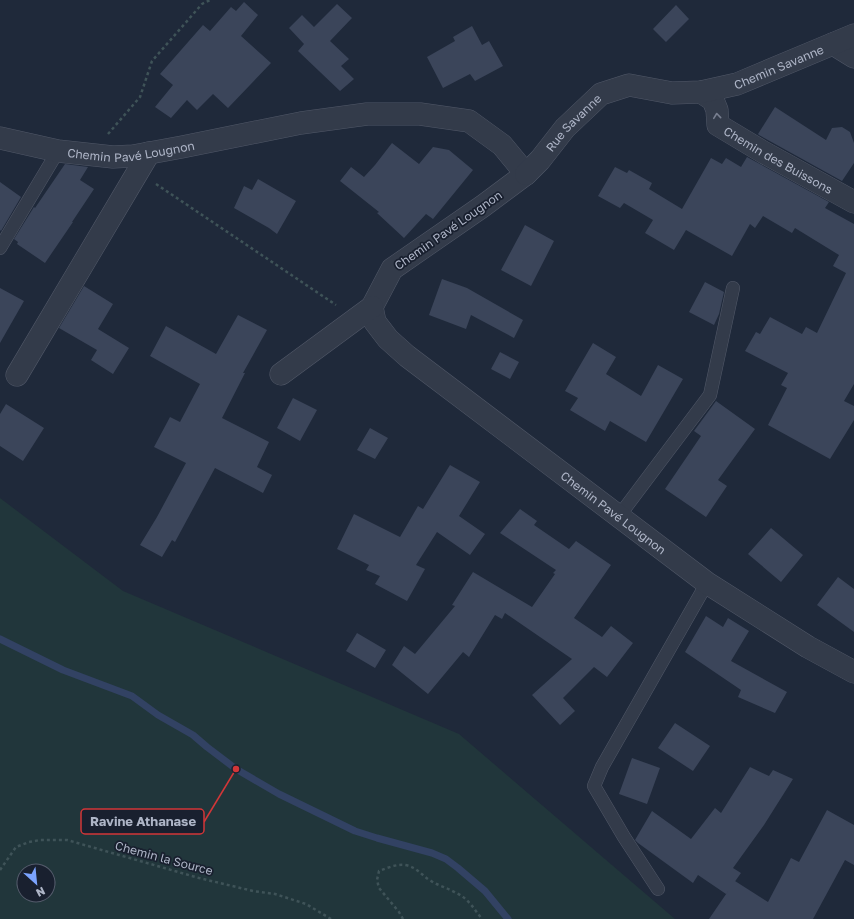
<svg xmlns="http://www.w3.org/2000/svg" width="854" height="919" viewBox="0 0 854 919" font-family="'Golos Text',sans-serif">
  <rect width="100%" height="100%" fill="#1f293a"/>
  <path fill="#21363b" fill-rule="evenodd" d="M 0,498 L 123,591 L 459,734 L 675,919 L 0,919 ZM 24,871 L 48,871 L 48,895 L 24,895 Z"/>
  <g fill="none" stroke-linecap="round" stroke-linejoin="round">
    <path stroke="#324263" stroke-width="7" d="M 0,639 L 63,670 L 132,696 L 158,715 L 193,735 L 207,747 L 236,769 L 279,794 L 316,812 L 355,831 L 377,838 L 432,853 L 446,859 L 458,868 L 485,891 L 508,919"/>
  </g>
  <path fill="#3b455a" d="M 244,2 L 258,15 L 241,36 L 271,63 L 228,108 L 213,94 L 197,110 L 187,100 L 171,118 L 155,107 L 173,85 L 160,74 L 203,25 L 210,31 L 231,7 L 236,11 Z
    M 337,4 L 352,18 L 330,41 L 349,59 L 341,66 L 354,79 L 340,91 L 298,51 L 304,44 L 289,28 L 302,15 L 314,27 Z
    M 676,5 L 689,19 L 666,42 L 653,29 Z
    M 472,26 L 482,45 L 489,41 L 503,66 L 475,81 L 470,74 L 443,88 L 427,57 L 455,41 L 453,37 Z
    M 775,107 L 826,140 L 832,128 L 842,127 L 850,132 L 854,143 L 854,163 L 842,181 L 759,135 L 758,134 Z
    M 392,143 L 419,164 L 433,147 L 449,150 L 473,170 L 433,219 L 426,214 L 404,238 L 377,213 L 379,212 L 340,181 L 351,167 L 364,177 L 375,165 Z
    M 747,157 L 829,202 L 825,208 L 854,224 L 854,384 L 844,401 L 854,406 L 854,420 L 830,459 L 768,425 L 787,388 L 781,385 L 788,373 L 745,351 L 756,332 L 760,334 L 770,317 L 802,334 L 806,327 L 817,333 L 846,273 L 833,266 L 839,255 L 795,228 L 792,233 L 763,216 L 755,228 L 750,224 L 732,256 L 686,230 L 674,250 L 645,233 L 653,220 L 624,203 L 620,208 L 598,196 L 615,167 L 627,173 L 629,170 L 652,183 L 649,189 L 682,209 L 711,158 L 722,164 L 726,158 L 741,167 Z
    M 65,164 L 88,167 L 80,180 L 94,189 L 72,222 L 73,222 L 45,263 L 17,244 L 18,242 L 14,239 L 34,207 L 35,208 Z
    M 258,179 L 296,201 L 277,234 L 269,228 L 234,208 L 244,186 L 252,190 Z
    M 0,182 L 21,197 L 1,231 L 0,230 Z
    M 525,225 L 554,241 L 531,286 L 501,270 Z
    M 442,279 L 467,288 L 523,320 L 514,338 L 471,315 L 466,329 L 429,315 Z
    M 705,282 L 724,292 L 719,314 L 714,325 L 689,312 Z
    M 84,286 L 113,304 L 98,329 L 129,348 L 113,374 L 91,360 L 97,350 L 59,328 Z
    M 0,288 L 24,301 L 0,343 Z
    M 238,315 L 267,330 L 243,373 L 245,373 L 222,418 L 269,442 L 257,467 L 272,475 L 263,493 L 215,468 L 175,542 L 172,540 L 162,557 L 140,545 L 157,517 L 186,463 L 154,447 L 170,417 L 180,422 L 200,384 L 150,356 L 166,326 L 216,354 Z
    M 593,343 L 616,357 L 606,374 L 641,396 L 658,365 L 683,379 L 646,442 L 610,421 L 605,431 L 570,410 L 578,398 L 565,391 Z
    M 500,352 L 519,362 L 510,379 L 491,369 Z
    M 293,398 L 317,410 L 300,441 L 277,428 Z
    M 716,401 L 755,429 L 718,480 L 727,486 L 706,517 L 665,489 L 701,436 L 694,431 Z
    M 6,404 L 44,428 L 23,461 L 0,446 L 0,414 Z
    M 370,428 L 388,438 L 375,459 L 357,450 Z
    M 450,465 L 480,482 L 459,516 L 485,534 L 470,555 L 437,532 L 416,565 L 425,569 L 407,601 L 375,584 L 380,576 L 366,570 L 369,565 L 337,549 L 354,514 L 400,537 L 418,506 L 423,509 Z
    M 520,509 L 537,521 L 534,525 L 569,549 L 576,541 L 611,565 L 574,618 L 602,637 L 611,626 L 633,643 L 607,677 L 594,667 L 563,698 L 575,711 L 560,725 L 532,695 L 572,659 L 505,613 L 502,619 L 495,615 L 469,657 L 463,652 L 428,694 L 392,665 L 404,646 L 415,654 L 455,606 L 452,605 L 473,572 L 532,607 L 555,574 L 553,573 L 556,570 L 500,533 Z
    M 771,528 L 803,555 L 781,582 L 748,554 Z
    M 838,577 L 854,589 L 854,632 L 817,605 Z
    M 706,616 L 723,627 L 728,618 L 749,631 L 731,661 L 787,692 L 775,713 L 738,697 L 741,690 L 685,652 Z
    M 357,633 L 386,650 L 375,668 L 346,651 Z
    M 675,723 L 710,746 L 693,771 L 658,748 Z
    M 632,758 L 660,768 L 647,804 L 619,794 Z
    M 750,767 L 769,776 L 773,770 L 793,779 L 764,825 L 733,868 L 741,873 L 726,894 L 698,875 L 693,883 L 638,843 L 635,840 L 652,811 L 691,839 L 715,808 L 721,813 Z
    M 827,810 L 854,825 L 854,865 L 845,860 L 813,919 L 709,919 L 735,881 L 768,902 L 791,858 L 799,862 Z"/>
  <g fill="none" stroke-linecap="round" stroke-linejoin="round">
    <defs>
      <path id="service" d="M 0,248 L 58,151
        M 619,516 L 710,395 L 733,288
        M 658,889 L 624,837 L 594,786 L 602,767 L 707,583"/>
      <g id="minor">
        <path d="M 833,44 L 854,57"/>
        <path id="s1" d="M 701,92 L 713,100 L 717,110 L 718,125 L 763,152 L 854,202"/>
        <path id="s2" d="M 0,138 L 58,151 L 113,157 L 133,156 L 182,147 L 301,123 L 367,114 L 420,114 L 469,121 L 502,145 L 526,174 L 483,206 L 392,269 L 372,307 L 375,322 L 388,339 L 407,356 L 707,583 L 808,647 L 854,672"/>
        <path id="s3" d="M 526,174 L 540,160 L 565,128 L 601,94 L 629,85 L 672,93 L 701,92 L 737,84 L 854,35"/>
        <path d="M 281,374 L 372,307"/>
        <path d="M 17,375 L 149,153"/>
      </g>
    </defs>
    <use href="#service" stroke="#515868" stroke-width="14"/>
    <use href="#minor" stroke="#515868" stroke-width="23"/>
    <path stroke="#3f5358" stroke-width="2.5" stroke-dasharray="3 3" stroke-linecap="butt" d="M 108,134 L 140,97 L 152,61 L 202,4 L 210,0
      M 156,184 L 336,305
      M 0,870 L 16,847 L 29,842 L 40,840 L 67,840 L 199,878 L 253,891 L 275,894 L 306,904 L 331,919
      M 403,919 L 399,912 L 379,888 L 377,880 L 379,871 C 387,868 396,864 405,865 C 417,867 421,875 431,881 C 439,886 448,888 456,893 C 468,898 474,909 482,919"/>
    <use href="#service" stroke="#333b4a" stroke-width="13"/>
    <use href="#minor" stroke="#333b4a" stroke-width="22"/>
  </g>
  <defs><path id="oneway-chevron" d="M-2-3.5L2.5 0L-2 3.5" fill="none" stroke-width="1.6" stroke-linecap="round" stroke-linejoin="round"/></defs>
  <use stroke="#777e8f" href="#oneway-chevron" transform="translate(717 116) rotate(-96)"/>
  <g text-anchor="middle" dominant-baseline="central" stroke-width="3.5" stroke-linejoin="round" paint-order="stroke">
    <g font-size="12" fill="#aeb5c7" stroke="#19202f">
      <text stroke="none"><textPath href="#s3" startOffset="294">Chemin Savanne</textPath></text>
      <text stroke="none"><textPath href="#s3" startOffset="70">Rue Savanne</textPath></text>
      <text stroke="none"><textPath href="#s2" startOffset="133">Chemin Pavé Lougnon</textPath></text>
      <text stroke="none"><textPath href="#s1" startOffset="110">Chemin des Buissons</textPath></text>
      <text transform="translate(448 230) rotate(-35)">Chemin Pavé Lougnon</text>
      <text stroke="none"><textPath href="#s2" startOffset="1082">Chemin Pavé Lougnon</textPath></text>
      <text transform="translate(164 858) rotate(15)">Chemin la Source</text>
    </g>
  </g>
  <path fill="none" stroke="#d23638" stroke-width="1.5" d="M236 769L204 822"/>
  <circle fill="#d23638" stroke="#19202f" stroke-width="1.5" cx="236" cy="769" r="4"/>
  <rect fill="#19202f" stroke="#d23638" stroke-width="1.5" x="81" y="809" width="123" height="25" rx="4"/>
  <g font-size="13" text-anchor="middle" font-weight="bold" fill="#aeb5c7">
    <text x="143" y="826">Ravine Athanase</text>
  </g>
  <g transform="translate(36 883) rotate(153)"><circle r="19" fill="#19202f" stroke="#555c6c"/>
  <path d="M0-3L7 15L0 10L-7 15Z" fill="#7ba3fe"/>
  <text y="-6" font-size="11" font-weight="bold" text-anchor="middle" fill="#aeb5c7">N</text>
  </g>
</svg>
